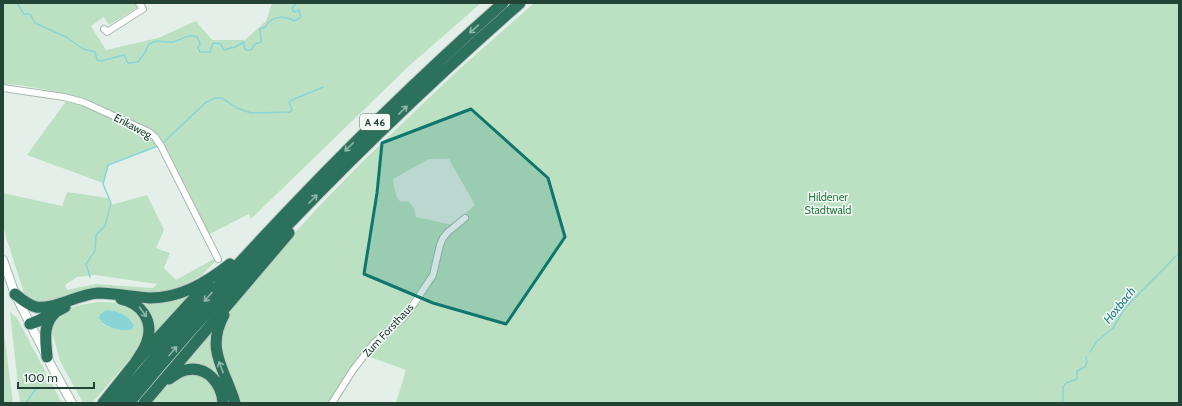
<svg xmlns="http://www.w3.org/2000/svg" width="1182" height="406" viewBox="0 0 1182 406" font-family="Cabin,sans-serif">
  <rect width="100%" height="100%" fill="#e5efe9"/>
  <path fill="#bce1c2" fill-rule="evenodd" d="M 3,3 L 136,3 L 138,7 L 109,25 L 104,17 L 91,26 L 106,50 L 158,38 L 196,21 L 212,40 L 245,40 L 266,21 L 272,3 L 481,3 L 409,66 L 251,219 L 249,214 L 208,235 L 152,131 L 119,115 L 76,98 L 47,90 L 19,85 L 3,84 Z
    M 534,3 L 1179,3 L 1179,403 L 396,403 L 406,370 L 367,356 L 358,357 L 329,403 L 239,403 L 224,362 L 219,339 L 223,320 L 242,297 L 269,266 L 291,237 L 324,201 L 365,159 L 456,72 ZM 429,159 L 449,159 L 475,205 L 453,225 L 416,217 L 414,208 L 409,202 C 407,201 401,202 400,201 C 396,199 393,183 393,179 Z
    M 67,100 L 87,106 L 149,133 L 159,146 L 110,163 L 103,183 L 27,155 Z
    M 67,192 L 108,198 L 111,205 L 147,195 L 164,230 L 156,248 L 170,253 L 164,268 L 176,280 L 221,255 L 201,276 L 176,289 L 158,292 L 43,303 L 34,302 L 24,293 L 6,237 L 3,224 L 3,193 L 62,206 ZM 95,275 L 157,284 L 153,288 L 96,284 L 67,290 L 65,285 L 77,277 Z
    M 199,288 L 150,339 L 133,300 Z
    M 98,302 C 111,302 134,302 141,316 C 143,322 144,329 145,335 L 137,351 L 92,403 L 83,403 L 60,361 L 51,328 C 54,324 56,318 60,314 C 69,306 86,304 98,302 ZM 106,310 L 111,310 L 126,316 L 126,330 C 117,328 101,329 99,317 L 100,314 Z
    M 10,312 L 17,318 L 62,403 L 20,403 Z
    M 221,315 L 216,330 L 232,403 L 227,403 L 219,382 L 178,369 Z
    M 3,325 L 13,403 L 3,403 Z
    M 190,373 C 212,378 213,383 220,403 L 150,403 L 175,379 Z"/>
  <path fill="#89d4d7" d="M 106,310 C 117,310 130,316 134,326 L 132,329 C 125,333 100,327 99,317 L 100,314 Z"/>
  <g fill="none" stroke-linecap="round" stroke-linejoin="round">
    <path stroke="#89d4d7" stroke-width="1.5" d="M 17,3 L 24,14 L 30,14 L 35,23 L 66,37 L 83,49 L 95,52 L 97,60 L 101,61 L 124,55 L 128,63 L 138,62 L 146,51 L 148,45 C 158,38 163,43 173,42 C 183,40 188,32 198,38 L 200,44 L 198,48 L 200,52 L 210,52 L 213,43 L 221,44 L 224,50 L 235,47 L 244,42 L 244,47 L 246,50 L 251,50 L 255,44 L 261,42 L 260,29 L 265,27 C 271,16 283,15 294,21 L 301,17 L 299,10 L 295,12 L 293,11 L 292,8 L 297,3
      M 162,144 L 205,103 L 215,98 L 222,98 L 237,108 L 251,113 L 290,112 L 292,110 L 289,102 L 292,100 L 323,87
      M 90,277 L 86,264 L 95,251 L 96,235 L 105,226 L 111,203 L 103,184 L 108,165 L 158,146
      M 1090,352 L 1097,341 L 1113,328 L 1125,308 L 1179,253
      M 26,403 L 37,387
      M 1060,403 L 1063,401 L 1063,387 L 1066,383 L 1077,379 L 1077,371 L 1085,367 L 1087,362 L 1086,357"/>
    <defs>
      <path id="street" d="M 104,29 L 107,32 L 143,9 L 139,3
        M 3,88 L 64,97 L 83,102 L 149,132 L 155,137 L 161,146 L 218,259
        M 332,403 L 353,370 L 374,343 L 402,319 L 411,308 L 433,275 L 440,245 L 443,238 L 448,232 L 465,218"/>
      <path id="secondary" d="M 3,260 L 15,294 L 53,369 L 72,403"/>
      <path id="highway" d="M 15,294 C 21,299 28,305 36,307 C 53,310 79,294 98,293 C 115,293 133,297 150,298 C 180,298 206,283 230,264
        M 121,299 C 141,303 154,321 147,341 C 145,349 139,356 135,363
        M 224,315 C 205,350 225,369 235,403
        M 30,324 L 38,321 L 65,307
        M 47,357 C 46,342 42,325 55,313
        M 169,379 C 174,376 179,371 186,370 C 207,365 222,384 223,403
        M 103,403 L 135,363 L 208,283
        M 116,403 C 236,261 364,126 503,3
        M 129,403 C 248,259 380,126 520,3
        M 144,403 L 289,233"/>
    </defs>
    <use href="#street" stroke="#a7b8b0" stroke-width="8"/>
    <use href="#secondary" stroke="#a2bcb0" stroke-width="10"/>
    <use href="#highway" stroke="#c1cac7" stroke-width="13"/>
    <use href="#street" stroke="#fff" stroke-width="6"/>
    <use href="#secondary" stroke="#fff" stroke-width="8"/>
    <use href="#highway" stroke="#2b715b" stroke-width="11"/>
  </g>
  <defs><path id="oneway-shaft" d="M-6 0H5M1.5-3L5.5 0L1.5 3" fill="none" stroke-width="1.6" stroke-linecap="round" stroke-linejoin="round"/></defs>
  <g stroke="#90b6aa">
    <use href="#oneway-shaft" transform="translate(474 29) rotate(138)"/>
    <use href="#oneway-shaft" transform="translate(403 110) rotate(-44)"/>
    <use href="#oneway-shaft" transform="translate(349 147) rotate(135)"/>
    <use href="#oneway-shaft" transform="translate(313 199) rotate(-45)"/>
    <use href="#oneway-shaft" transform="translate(208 297) rotate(131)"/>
    <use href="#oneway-shaft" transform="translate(143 312) rotate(54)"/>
    <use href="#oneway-shaft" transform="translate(173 351) rotate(-49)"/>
    <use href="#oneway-shaft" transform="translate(221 367) rotate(-111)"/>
  </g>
  <path fill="#0f766e" fill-opacity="0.2" stroke="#0f766e" stroke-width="3" stroke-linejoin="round" d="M 471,109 L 548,178 L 565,237 L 506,324 L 433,303 L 364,274 L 377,193 L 382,143 Z"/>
  <g text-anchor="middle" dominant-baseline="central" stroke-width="3" stroke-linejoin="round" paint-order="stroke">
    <rect fill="#f6fbf8" stroke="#627a70" stroke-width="1" x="360" y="114" width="30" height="16" rx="3"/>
    <g font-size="10" font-weight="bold" fill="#224336">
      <text x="375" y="122">A 46</text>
    </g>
    <g font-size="11" fill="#224336" stroke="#f6fbf8">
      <text transform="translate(133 126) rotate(28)">Erikaweg</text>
      <text transform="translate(388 330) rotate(-47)">Zum Forsthaus</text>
    </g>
    <g font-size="11" fill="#297d40" stroke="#f6fbf8">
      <text x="828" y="197">Hildener<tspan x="828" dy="13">Stadtwald</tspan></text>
    </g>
    <g font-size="12" font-style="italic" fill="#177e84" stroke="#f6fbf8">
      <text transform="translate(1119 305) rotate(-51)">Hoxbach</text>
    </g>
  </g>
  <rect width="1182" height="406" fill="none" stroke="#224336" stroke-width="8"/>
  <path d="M18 382v6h76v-6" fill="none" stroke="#224336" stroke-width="2"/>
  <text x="24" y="382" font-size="12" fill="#224336" stroke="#f6fbf8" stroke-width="3" paint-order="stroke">100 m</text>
</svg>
